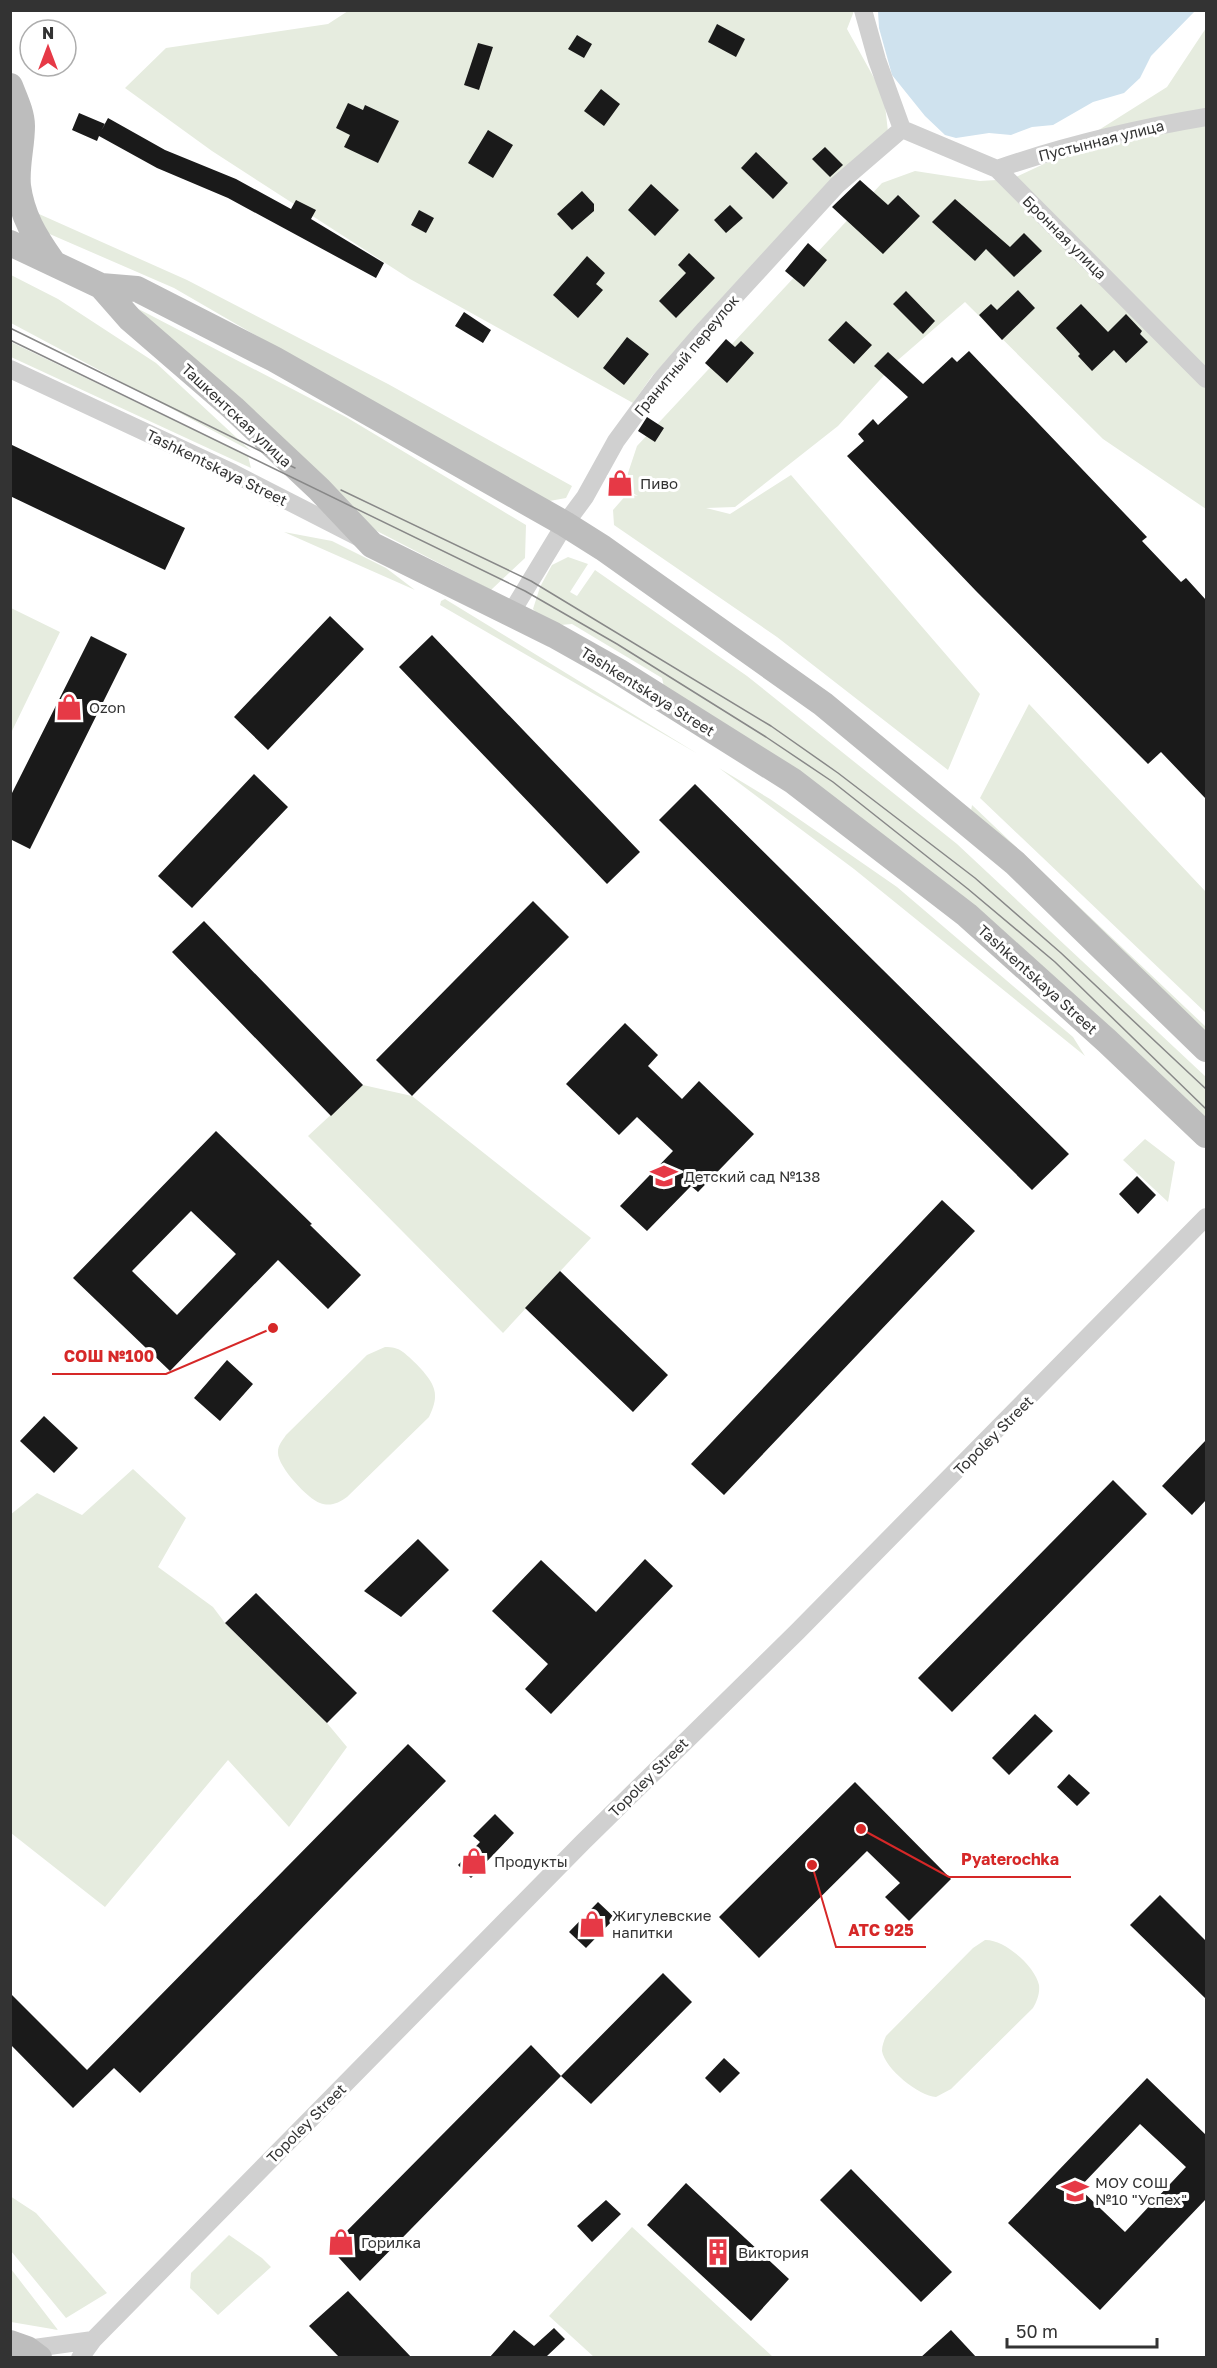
<svg xmlns="http://www.w3.org/2000/svg" width="1217" height="2368" viewBox="0 0 1217 2368" font-family="'Golos Text',sans-serif">
  <rect width="100%" height="100%" fill="#fff"/>
  <path fill="#e6ecdf" d="M 348,11 L 854,11 L 847,29 L 884,96 L 888,132 L 652,376 L 633,403 L 410,279 L 212,151 L 125,88 L 166,48 L 328,24 Z
    M 1206,28 L 1206,509 L 1103,439 L 965,302 L 898,360 L 838,426 L 735,507 L 706,508 L 730,514 L 791,475 L 980,694 L 948,770 L 777,637 L 614,525 L 613,510 L 627,494 L 638,496 L 623,488 L 637,446 L 882,183 L 915,171 L 980,181 L 1012,179 L 1048,162 L 1167,87 Z
    M 30,210 L 187,280 L 388,384 L 572,486 L 566,498 L 544,502 L 174,288 L 45,232 Z
    M 11,275 L 58,299 L 156,363 L 251,451 L 11,323 Z
    M 129,304 L 346,417 L 526,525 L 525,558 L 491,590 L 373,529 Z
    M 11,342 L 248,456 L 251,468 L 11,357 Z
    M 284,532 L 332,541 L 386,568 L 415,590 Z
    M 568,557 L 588,564 L 570,592 L 577,596 L 595,570 L 747,676 L 957,844 L 1206,1077 L 1206,1135 L 1033,967 L 665,691 L 662,678 L 572,624 L 548,626 L 533,609 L 540,587 L 552,565 Z
    M 445,599 L 698,754 L 440,605 L 441,601 Z
    M 11,608 L 60,632 L 11,733 Z
    M 1029,704 L 1206,892 L 1206,1013 L 980,798 Z
    M 719,768 L 770,799 L 897,887 L 1073,1037 L 1085,1056 L 854,869 Z
    M 972,805 L 1206,1027 L 1206,1042 L 970,817 Z
    M 363,1085 L 412,1096 L 591,1238 L 503,1333 L 308,1136 Z
    M 1145,1139 L 1175,1162 L 1168,1202 L 1123,1160 Z
    M 385,1347 C 392,1347 398,1348 403,1352 C 413,1360 431,1377 434,1389 C 437,1399 433,1408 429,1417 L 347,1497 C 339,1503 330,1507 320,1503 C 308,1499 277,1466 278,1452 C 278,1445 282,1441 286,1435 L 367,1355 Z
    M 133,1469 L 186,1518 L 158,1567 L 213,1607 L 225,1623 L 327,1723 L 347,1747 L 289,1827 L 228,1760 L 105,1907 L 11,1833 L 10,1515 L 37,1493 L 82,1515 Z
    M 985,1940 C 1004,1939 1035,1966 1039,1985 C 1040,1993 1037,2001 1033,2008 L 951,2089 L 936,2097 C 919,2096 885,2069 882,2051 C 882,2045 884,2041 886,2036 L 973,1948 Z
    M 10,2196 L 36,2213 L 107,2293 L 66,2318 L 11,2251 Z
    M 632,2227 L 773,2357 L 594,2357 L 549,2316 Z
    M 229,2235 L 262,2258 L 271,2267 L 218,2315 L 190,2288 L 191,2273 Z
    M 11,2269 L 58,2330 L 11,2322 Z"/>
  <path fill="#cfe2ee" d="M 878,11 L 1195,11 L 1151,56 L 1140,78 L 1124,93 L 1093,102 L 1053,125 L 1032,127 L 1011,135 L 989,133 L 956,138 L 945,135 L 925,116 L 892,75 L 879,28 Z"/>
  <path fill="#1a1a1a" fill-rule="evenodd" d="M 717,24 L 745,39 L 736,57 L 708,42 Z
    M 577,35 L 592,44 L 584,58 L 568,49 Z
    M 478,43 L 493,47 L 479,90 L 464,85 Z
    M 601,89 L 620,104 L 604,126 L 584,111 Z
    M 348,103 L 363,110 L 365,105 L 399,121 L 378,163 L 344,147 L 350,135 L 336,128 Z
    M 79,113 L 105,124 L 101,131 L 108,118 L 165,150 L 236,179 L 291,209 L 296,200 L 316,210 L 311,219 L 384,263 L 376,278 L 228,198 L 157,168 L 99,136 L 97,141 L 72,130 Z
    M 488,130 L 513,145 L 493,178 L 468,163 Z
    M 825,147 L 843,165 L 830,177 L 812,159 Z
    M 756,152 L 788,183 L 773,199 L 741,168 Z
    M 860,180 L 888,205 L 898,195 L 920,216 L 883,254 L 832,207 Z
    M 651,184 L 679,210 L 655,236 L 628,210 Z
    M 582,191 L 594,204 L 594,211 L 572,230 L 557,214 Z
    M 955,199 L 1010,247 L 1024,233 L 1042,251 L 1014,277 L 986,249 L 975,261 L 932,222 Z
    M 730,205 L 743,218 L 726,233 L 714,220 Z
    M 419,210 L 434,218 L 426,233 L 411,225 Z
    M 808,243 L 827,260 L 804,287 L 785,271 Z
    M 689,253 L 715,278 L 676,318 L 659,301 L 686,273 L 678,265 Z
    M 587,256 L 605,273 L 596,284 L 603,290 L 578,318 L 553,295 Z
    M 1018,290 L 1035,308 L 1002,340 L 979,315 L 991,304 L 997,310 Z
    M 906,291 L 935,321 L 923,334 L 893,304 Z
    M 1081,304 L 1108,332 L 1126,314 L 1142,331 L 1140,334 L 1148,342 L 1126,363 L 1114,350 L 1092,371 L 1078,356 L 1080,354 L 1056,328 Z
    M 464,312 L 491,330 L 483,343 L 455,326 Z
    M 846,321 L 872,345 L 854,364 L 828,340 Z
    M 627,337 L 649,354 L 624,385 L 603,368 Z
    M 726,339 L 735,347 L 741,341 L 754,353 L 727,383 L 705,363 Z
    M 969,351 L 1147,537 L 1142,541 L 1181,582 L 1186,578 L 1206,600 L 1206,799 L 1161,752 L 1148,764 L 976,591 L 847,456 L 864,441 L 858,434 L 873,419 L 878,425 L 908,397 L 874,366 L 888,352 L 923,384 L 952,357 L 957,362 Z
    M 647,417 L 664,428 L 655,442 L 638,431 Z
    M 10,444 L 185,528 L 165,570 L 10,496 Z
    M 330,616 L 364,649 L 268,750 L 234,717 Z
    M 432,635 L 640,852 L 607,884 L 399,667 Z
    M 91,636 L 127,654 L 30,849 L 10,839 L 10,797 Z
    M 254,774 L 288,807 L 192,908 L 158,876 Z
    M 695,784 L 1069,1154 L 1032,1190 L 659,820 Z
    M 533,901 L 569,937 L 412,1096 L 376,1060 Z
    M 204,921 L 363,1085 L 331,1116 L 172,952 Z
    M 625,1023 L 658,1055 L 648,1066 L 682,1099 L 699,1081 L 754,1134 L 698,1192 L 691,1186 L 647,1231 L 620,1206 L 673,1151 L 637,1117 L 619,1135 L 566,1084 Z
    M 216,1131 L 312,1224 L 310,1225 L 361,1275 L 328,1309 L 278,1260 L 170,1371 L 73,1278 ZM 191,1211 L 236,1254 L 177,1315 L 132,1271 Z
    M 1137,1176 L 1156,1195 L 1138,1214 L 1119,1194 Z
    M 942,1200 L 975,1231 L 724,1495 L 691,1464 Z
    M 560,1271 L 668,1375 L 633,1412 L 525,1308 Z
    M 227,1360 L 253,1384 L 220,1421 L 194,1398 Z
    M 44,1416 L 78,1448 L 54,1473 L 20,1441 Z
    M 1206,1440 L 1206,1500 L 1192,1515 L 1162,1486 Z
    M 1113,1480 L 1147,1514 L 952,1712 L 918,1678 Z
    M 418,1539 L 449,1570 L 401,1617 L 364,1591 Z
    M 645,1559 L 673,1586 L 551,1714 L 525,1689 L 548,1664 L 492,1611 L 541,1560 L 596,1612 Z
    M 256,1593 L 357,1693 L 327,1723 L 225,1623 Z
    M 1035,1714 L 1053,1731 L 1009,1775 L 992,1758 Z
    M 408,1744 L 446,1781 L 140,2093 L 114,2068 L 73,2108 L 10,2044 L 10,1993 L 87,2070 Z
    M 1069,1774 L 1090,1793 L 1077,1806 L 1057,1787 Z
    M 855,1782 L 951,1879 L 909,1921 L 885,1897 L 900,1883 L 867,1851 L 759,1958 L 719,1917 Z
    M 495,1814 L 514,1833 L 471,1878 L 458,1865 L 480,1842 L 473,1836 Z
    M 1160,1895 L 1206,1941 L 1206,1999 L 1130,1925 Z
    M 598,1902 L 615,1918 L 586,1948 L 569,1932 Z
    M 663,1973 L 692,2002 L 591,2104 L 561,2076 Z
    M 531,2045 L 561,2076 L 360,2281 L 330,2248 Z
    M 724,2058 L 740,2073 L 720,2093 L 705,2078 Z
    M 1147,2078 L 1206,2135 L 1206,2199 L 1100,2310 L 1008,2223 ZM 1140,2124 L 1186,2167 L 1125,2232 L 1079,2188 Z
    M 851,2169 L 952,2272 L 921,2302 L 820,2200 Z
    M 686,2183 L 789,2279 L 751,2321 L 647,2225 Z
    M 606,2200 L 621,2214 L 592,2242 L 577,2226 Z
    M 348,2291 L 412,2358 L 340,2358 L 309,2326 Z
    M 554,2328 L 565,2339 L 547,2356 L 548,2358 L 489,2358 L 514,2330 L 534,2346 Z
    M 951,2330 L 977,2358 L 920,2358 Z"/>
  <g fill="none" stroke-linecap="round" stroke-linejoin="round">
    <path stroke="#d0d0d0" stroke-width="18" d="M 863,10 L 877,60 L 902,129
      M 902,129 L 997,169 L 1206,379
      M 997,169 C 1067,145 1134,129 1206,117
      M 10,369 L 233,473 L 360,538
      M 511,613 L 565,524 L 585,497 L 616,441 L 660,381 L 705,329 L 837,185 L 902,129
      M 27,2349 L 93,2340
      M 80,2358 L 93,2340 L 583,1842 L 798,1631 L 1206,1217"/>
    <path stroke="#bdbdbd" stroke-width="26" d="M 10,86 C 15,99 22,113 22,126 C 22,146 16,166 18,186 C 22,216 35,237 52,261
      M 10,243 L 101,286 L 137,289 L 274,359 L 565,524 L 603,548 L 823,704 L 1015,863 L 1206,1049
      M 101,286 L 130,319 L 233,408 L 319,489 L 372,545 L 554,635 L 618,671 L 793,781 L 967,915 L 1107,1041 L 1206,1135
      M 10,2343 L 27,2349 L 39,2358"/>
    <path stroke="#888" stroke-width="1.5" d="M 10,328 L 295,468
      M 10,340 L 525,591 L 617,644 L 766,737 L 833,782 L 968,889 L 1055,962 L 1206,1109
      M 341,490 L 531,581 L 771,726 L 838,773 L 975,878 L 1061,953 L 1206,1089"/>
  </g>
  <defs>
    <symbol id="shop-bare" viewBox="-9 -9 18 18"><path d="M-5-2.5h2.3a2.7 3.5 0 0 1 5.4 0H5L5.5 6h-11ZM-1.5-2.5h3a1.5 2.3 0 0 0-3 0Z" fill="#e63946" stroke="#fff" stroke-width="2.5" paint-order="stroke"/></symbol>
    <symbol id="school-bare" viewBox="-9 -9 18 18"><path d="M0-5L7-2L0 1L-7-2ZM-4 1L0 2.5L4 1V4Q0 6-4 4Z" fill="#e63946" stroke="#fff" stroke-width="2.5" paint-order="stroke"/></symbol>
    <symbol id="building-bare" viewBox="-9 -9 18 18"><path d="M-4-6H4V6H1V3H-1V6H-4ZM-2.5-4.3h1.7v1.8h-1.7ZM.8-4.3h1.7v1.8H.8ZM-2.5-1h1.7V.8h-1.7ZM.8-1h1.7V.8H.8Z" fill="#e63946" stroke="#fff" stroke-width="2.5" paint-order="stroke"/></symbol>
  </defs>
  <g fill-rule="evenodd">
    <use href="#shop-bare" x="601" y="464" width="38" height="38"/>
    <use href="#shop-bare" x="50" y="688" width="38" height="38"/>
    <use href="#school-bare" x="645" y="1157" width="38" height="38"/>
    <use href="#shop-bare" x="455" y="1842" width="38" height="38"/>
    <use href="#shop-bare" x="573" y="1905" width="38" height="38"/>
    <use href="#school-bare" x="1056" y="2172" width="38" height="38"/>
    <use href="#shop-bare" x="322" y="2223" width="38" height="38"/>
    <use href="#building-bare" x="699" y="2233" width="38" height="38"/>
  </g>
  <g text-anchor="middle" dominant-baseline="central" stroke-width="6" stroke-linejoin="round" paint-order="stroke">
    <g font-size="15" fill="#333" stroke="#fff">
      <text transform="translate(1101 140) rotate(-14)">Пустынная улица</text>
      <text transform="translate(1065 237) rotate(45)">Бронная улица</text>
      <text transform="translate(686 355) rotate(-50)">Гранитный переулок</text>
      <text transform="translate(237 415) rotate(43)">Ташкентская улица</text>
      <text transform="translate(217 467) rotate(26)">Tashkentskaya Street</text>
      <text transform="translate(648 691) rotate(32)">Tashkentskaya Street</text>
      <text transform="translate(1038 979) rotate(42)">Tashkentskaya Street</text>
      <text transform="translate(993 1435) rotate(-45)">Topoley Street</text>
      <text transform="translate(648 1777) rotate(-45)">Topoley Street</text>
      <text transform="translate(306 2123) rotate(-45)">Topoley Street</text>
    </g>
    <g font-size="15" fill="#333" stroke="#fff" text-anchor="start">
      <text x="640" y="483">Пиво</text>
      <text x="89" y="707">Ozon</text>
      <text x="684" y="1176">Детский сад №138</text>
      <text x="494" y="1861">Продукты</text>
      <text x="612" y="1915">Жигулевские<tspan x="612" dy="17">напитки</tspan></text>
      <text x="1095" y="2182">МОУ СОШ<tspan x="1095" dy="17">№10 "Успех"</tspan></text>
      <text x="361" y="2242">Горилка</text>
      <text x="738" y="2252">Виктория</text>
    </g>
  </g>
  <path fill="none" stroke="#d62828" stroke-width="2" d="M273 1328L166 1374H52M861 1829L949 1877H1071M812 1865L836 1947H926"/>
  <g fill="#d62828" stroke="#fff" stroke-width="2">
    <circle cx="273" cy="1328" r="6"/>
    <circle cx="861" cy="1829" r="6"/>
    <circle cx="812" cy="1865" r="6"/>
  </g>
  <g font-size="16" text-anchor="middle" font-weight="bold" fill="#d62828" stroke="#fff" stroke-width="6" stroke-linejoin="round" paint-order="stroke">
    <text x="109" y="1362">СОШ №100</text>
    <text x="1010" y="1865">Pyaterochka</text>
    <text x="881" y="1936">АТС 925</text>
  </g>
  <rect width="1217" height="2368" fill="none" stroke="#333333" stroke-width="24"/>
  <g transform="translate(48 48)"><circle r="28" fill="#ffffff" stroke="#adadad" stroke-width="1.5"/>
  <path d="M0-4.5L10 22L0 15L-10 22Z" fill="#e63946"/>
  <text y="-9" font-size="16" font-weight="bold" text-anchor="middle" fill="#333333">N</text>
  </g>
  <path d="M1007 2338v9h150v-9" fill="none" stroke="#333333" stroke-width="3"/>
  <text x="1016" y="2338" font-size="18" fill="#333333" stroke="#ffffff" stroke-width="4.5" paint-order="stroke">50 m</text>
</svg>
